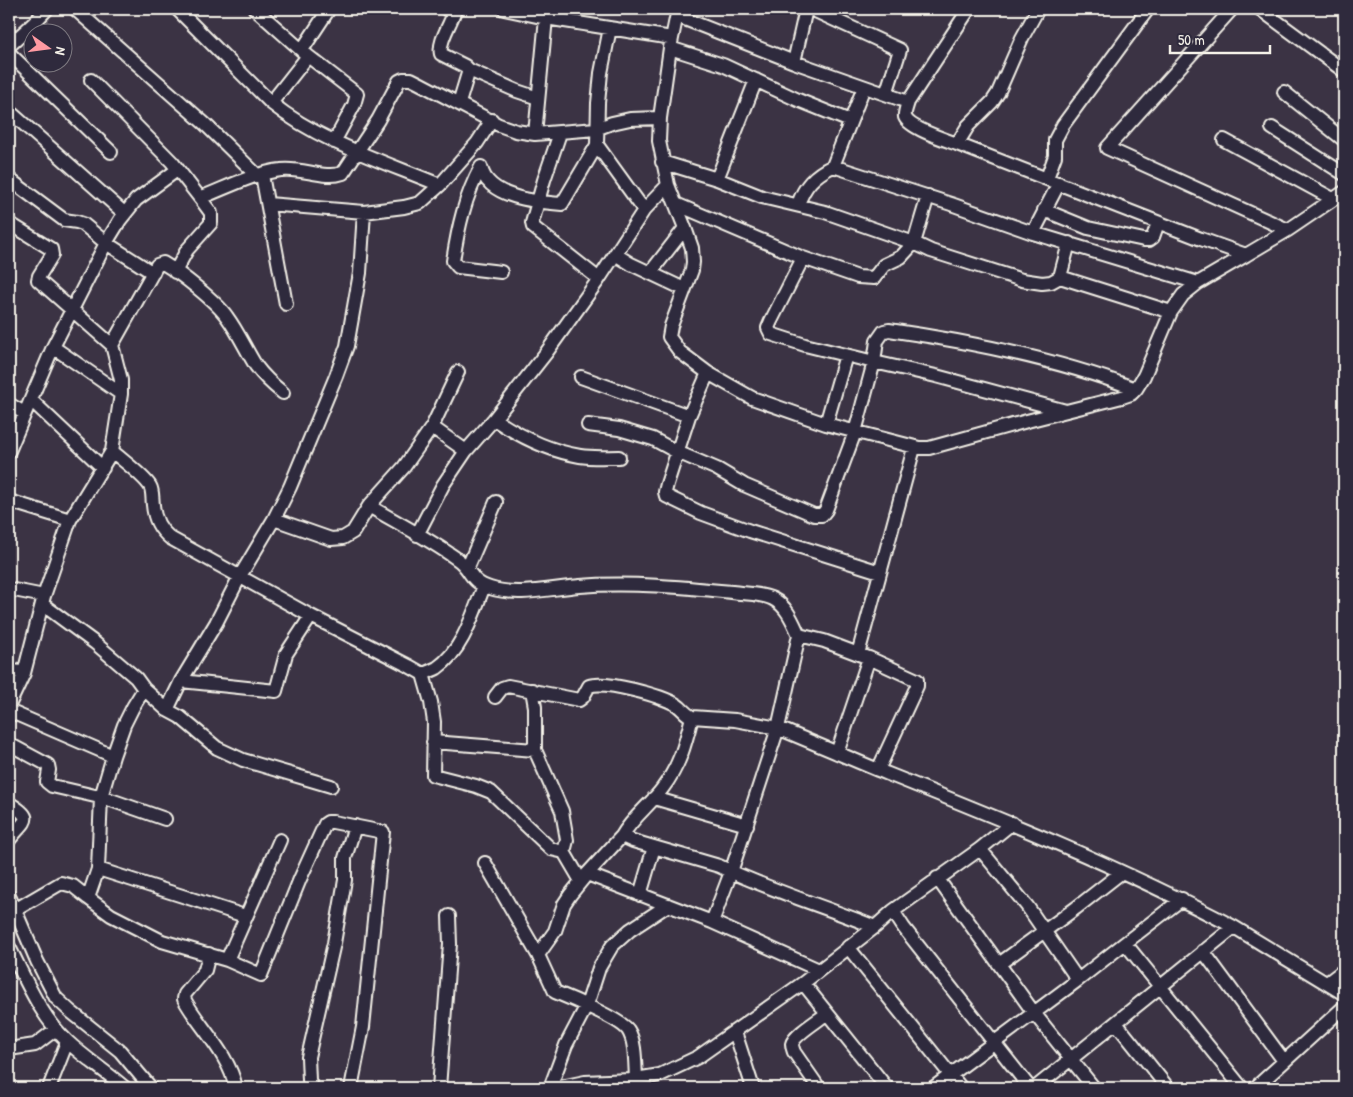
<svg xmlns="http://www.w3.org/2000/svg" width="1353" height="1097" viewBox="0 0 1353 1097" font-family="'Patrick Hand',sans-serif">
  <rect width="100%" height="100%" fill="#3b3344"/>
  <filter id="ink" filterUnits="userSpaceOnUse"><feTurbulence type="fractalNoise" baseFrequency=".02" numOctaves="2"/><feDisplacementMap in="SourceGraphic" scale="10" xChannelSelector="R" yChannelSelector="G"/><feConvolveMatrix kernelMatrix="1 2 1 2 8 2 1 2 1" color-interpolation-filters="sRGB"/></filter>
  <g filter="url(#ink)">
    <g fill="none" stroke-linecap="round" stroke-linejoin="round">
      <defs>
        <path id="street" d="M 75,9 L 205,124 L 258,176
          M 177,9 L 271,103 C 320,142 382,161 440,185
          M 255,9 L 308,56 L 357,94 L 354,105 L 334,142
          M 446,9 L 454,13 C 450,25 438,42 441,54 L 465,66 L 469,70 L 517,91 L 538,98
          M 504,9 L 546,18 L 672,38
          M 678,9 L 670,48 L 660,118 L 659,141 L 668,185 L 685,228 L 692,248 L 693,262 L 692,270 L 671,326 L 669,337 L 680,352 L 708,373 L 752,398 L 826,424 L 919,448 L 929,448 L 1027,421 L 1122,397 L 1131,394 L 1136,389
          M 811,9 L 900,50 L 886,94
          M 969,9 L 908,102 C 907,106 904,113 905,117 C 909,128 946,140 957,144 L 1201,239 L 1246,255 L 1198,283 L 1183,295 L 1171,312 L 1144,376 L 1136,389 C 1057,359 973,342 889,330 L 884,331 L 877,341 L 874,362 L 936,376 L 1066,411
          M 1232,9 L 1107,148 L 1288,230
          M 1260,9 L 1344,71
          M 677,16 L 794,62 L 908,102
          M 610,28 L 601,73 L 598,103 L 597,145 L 644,210
          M 9,46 L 33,24 L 47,9
          M 670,48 L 723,65 L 798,100 L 850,121
          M 302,50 L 329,9
          M 9,53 L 111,152
          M 794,62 L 806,9
          M 91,80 L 172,162 L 200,198
          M 1284,92 L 1344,140
          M 271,103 L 308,56
          M 459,103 L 469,70
          M 9,111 L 124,213
          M 1272,128 L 1344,174
          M 560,133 L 544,180 L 532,223 L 533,227 L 599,279
          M 535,134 L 546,18 L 550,9
          M 1224,140 L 1333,199
          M 957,144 L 968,126 L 992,102 L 998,93 L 1022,38 L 1038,9
          M 662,162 L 717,179 L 762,197 L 825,212 L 914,243 L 928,196
          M 833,166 L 864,87
          M 262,175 L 286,304
          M 1047,178 L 1055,156 L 1055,140 L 1063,125 L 1148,9
          M 9,179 L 64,220 L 77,222 L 83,224 L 106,243 L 153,273
          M 717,179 L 756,80
          M 268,204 L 364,212 L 404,207 L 420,203 L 440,185 L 477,143 L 492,120
          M 798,205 C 804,186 814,175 833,166 L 951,204 L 1033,233 L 1198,283
          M 1044,210 L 1088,228 L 1144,240 L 1149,240 L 1153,237 L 1158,223
          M 9,223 L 51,249 L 52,255 L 39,276 L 38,280 L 112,345 L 121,380 L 121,394 L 112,451 L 70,520 L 44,596 L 24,673 L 9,705
          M 1033,233 L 1059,183
          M 1069,243 L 1060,277 L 1171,312
          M 615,254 L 631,264 L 684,289
          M 1246,255 L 1288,230 L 1344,192
          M 803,258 L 858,277 L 874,278 L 884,265 L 901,257 L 914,243 L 931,251 L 1022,280 L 1042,283 L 1051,282 L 1060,277
          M 175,272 L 187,250 L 211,223 L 211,213 L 200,198 C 226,188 254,173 281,170 C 302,167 324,180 343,173 L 378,120 L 399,81 L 403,79 L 411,79 L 419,83 L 499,125 L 516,131 L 535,134 L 596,129 L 612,123 L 630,119 L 660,118
          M 501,272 L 458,267 L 453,261 C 458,228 465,196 481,167 C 487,198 537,202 562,204 L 597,145
          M 650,273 L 685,228
          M 112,345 L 157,265 L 163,263 C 180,273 216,301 227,317 C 238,332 246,350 256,366 C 264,377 273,385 283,393
          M 53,347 L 121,394
          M 708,373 L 689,416 L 667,484 L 665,492 L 666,496 L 701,513 L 750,531 L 880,572
          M 581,377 L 689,416
          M 31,400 L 103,468
          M 9,404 L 24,413
          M 494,419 C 519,436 550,451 580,456 C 592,458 606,457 619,457
          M 826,424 L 846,355
          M 588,425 L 619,429 L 653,439 L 677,452 L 717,469 L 744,485 L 814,515 L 822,515 L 826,510 L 855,432 L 874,362 L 805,345 L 771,334 L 768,328 L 771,321 L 803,258 L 676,204
          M 432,427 L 466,451
          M 9,451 L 53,347 L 106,243 L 120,220 L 136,200 L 177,170
          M 112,451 C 121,459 144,476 150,486 C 153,491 152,498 153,505 C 154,518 160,530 170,538 L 311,616 L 409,666 L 423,674 L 431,702 L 434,722 L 433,775 L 476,786 L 491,792 L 551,849 L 564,852
          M 9,501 L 70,520
          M 369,506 C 398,523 429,539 457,559 C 472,569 468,581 490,588 C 518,597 551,588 580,586 C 630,582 682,587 732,592 C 745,594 761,593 773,599 C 787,606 793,622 799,635
          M 274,519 L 331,539 L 343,538 L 353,532 L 369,506 L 404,467 L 432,427 L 458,372
          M 417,535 L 443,485 L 466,451 L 494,419 L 546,353 L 599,279 L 644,210 L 668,185
          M 467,569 L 496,502
          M 9,589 L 44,596
          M 42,604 L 95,643 L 136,678 L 144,689 L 167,710 L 180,717 L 217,748 L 243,760 L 331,786
          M 799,635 L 824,641 L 869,658 L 917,680 L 917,686 L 878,770 L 778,728 Z
          M 858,654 L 914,448
          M 9,670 L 24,673
          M 423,674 C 428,672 433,670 437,668 C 463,650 473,614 484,586
          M 181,681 L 276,691 L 286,654 L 311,616
          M 144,689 L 133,707 L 124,725 L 113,756 L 101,797 L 98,869 L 88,898 L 111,915 L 162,941 L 227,960 L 261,975 L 300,879 L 325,824 L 328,822 L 333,822 L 383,832 L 363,1027 L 351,1088
          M 532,690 L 535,707 L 535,750 L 562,811 L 567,840 L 564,852 L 581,881
          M 495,697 L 502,688 L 508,686 L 579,700 L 583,697 L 589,686 C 605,680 662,696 677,705 C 683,709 685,714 692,717
          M 167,710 L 181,681 L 216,623 L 240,576 L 274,519 L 290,487 L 336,376 L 347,346 L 360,273 L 364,212
          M 9,711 L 113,756
          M 433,742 L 535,750
          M 9,744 L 48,765 L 49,770 L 47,782 L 52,786 L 108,799 L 165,819
          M 837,753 L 869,658
          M 878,770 C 998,818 1119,866 1234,927 L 1035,1088
          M 654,798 L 747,825
          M 9,803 C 36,820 25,819 9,840
          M 485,863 L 538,955 L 555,992 C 570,998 620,1019 628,1030 C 636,1042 635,1064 636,1079
          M 98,869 L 245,916
          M 587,874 L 712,922 L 819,970
          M 937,878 L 1034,1013 L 1094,1088
          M 640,895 L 654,847
          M 9,896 L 37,961 L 56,998 L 70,1011 L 120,1051 L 151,1088
          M 1182,899 L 1125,943 L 1242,1088
          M 15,910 L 61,883 L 73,886 L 88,898
          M 893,911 L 980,849 L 1012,823
          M 712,922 L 731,872 L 778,728 L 735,720 L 692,717 C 685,745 680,765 662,789 C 650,805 632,818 622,836 L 633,841 L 719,866 C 769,890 823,906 875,927
          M 1234,927 L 1344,994
          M 9,947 C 26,980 40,1016 68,1042 C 86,1059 107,1072 125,1088
          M 848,947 L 961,1088
          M 1203,951 L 1284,1061
          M 209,954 L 205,970 L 185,994 L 184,999 C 200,1028 229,1054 236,1088
          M 538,955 L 555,931 L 564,904 L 570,895 L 587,874 L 622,836
          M 227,960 L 280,840
          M 999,964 L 1076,908 L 1122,872
          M 1078,980 L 1125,943
          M 803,983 L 887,1088
          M 1327,983 L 1344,970
          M 1116,1023 L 1168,1088
          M 735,1032 L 753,1088
          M 9,1049 L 35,1045 L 56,1029
          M 49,1088 L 67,1042
          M 312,1088 L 309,1080 L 308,1057 L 334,943 L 345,880 L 345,858 L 355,826
          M 439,1088 L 450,944 L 449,916
          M 550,1088 L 566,1045 L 587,1005 L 599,968 L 612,946 L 630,930 L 668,905
          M 556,1088 L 585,1082 L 630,1080 L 660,1075 L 698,1057 L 803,983 L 875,927 L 893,911 L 904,928 L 1030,1088
          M 819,1088 L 794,1052 C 793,1049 792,1047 792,1044 C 794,1035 819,1020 826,1014
          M 933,1088 L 1078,980 L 1027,906 L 980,849
          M 1255,1088 L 1344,1007"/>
      </defs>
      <use href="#street" stroke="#f4f1e8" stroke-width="16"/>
      <use href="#street" stroke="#2f2a3d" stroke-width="12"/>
    </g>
  </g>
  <rect width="1353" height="1097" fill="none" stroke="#2f2a3d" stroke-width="30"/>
  <rect x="15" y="15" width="1323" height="1067" fill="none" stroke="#f4f1e8" stroke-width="2" filter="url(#ink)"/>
  <g transform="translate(48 48) rotate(104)"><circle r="24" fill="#2f2a3d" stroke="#7e7a81"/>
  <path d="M0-4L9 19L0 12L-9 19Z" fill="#ff9aa2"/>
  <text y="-8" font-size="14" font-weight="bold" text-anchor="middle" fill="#f4f1e8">N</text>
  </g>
  <path d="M1170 45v8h100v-8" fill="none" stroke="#f4f1e8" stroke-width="2.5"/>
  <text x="1178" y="45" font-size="15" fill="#f4f1e8" stroke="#2f2a3d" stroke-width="4" paint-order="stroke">50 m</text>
</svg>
